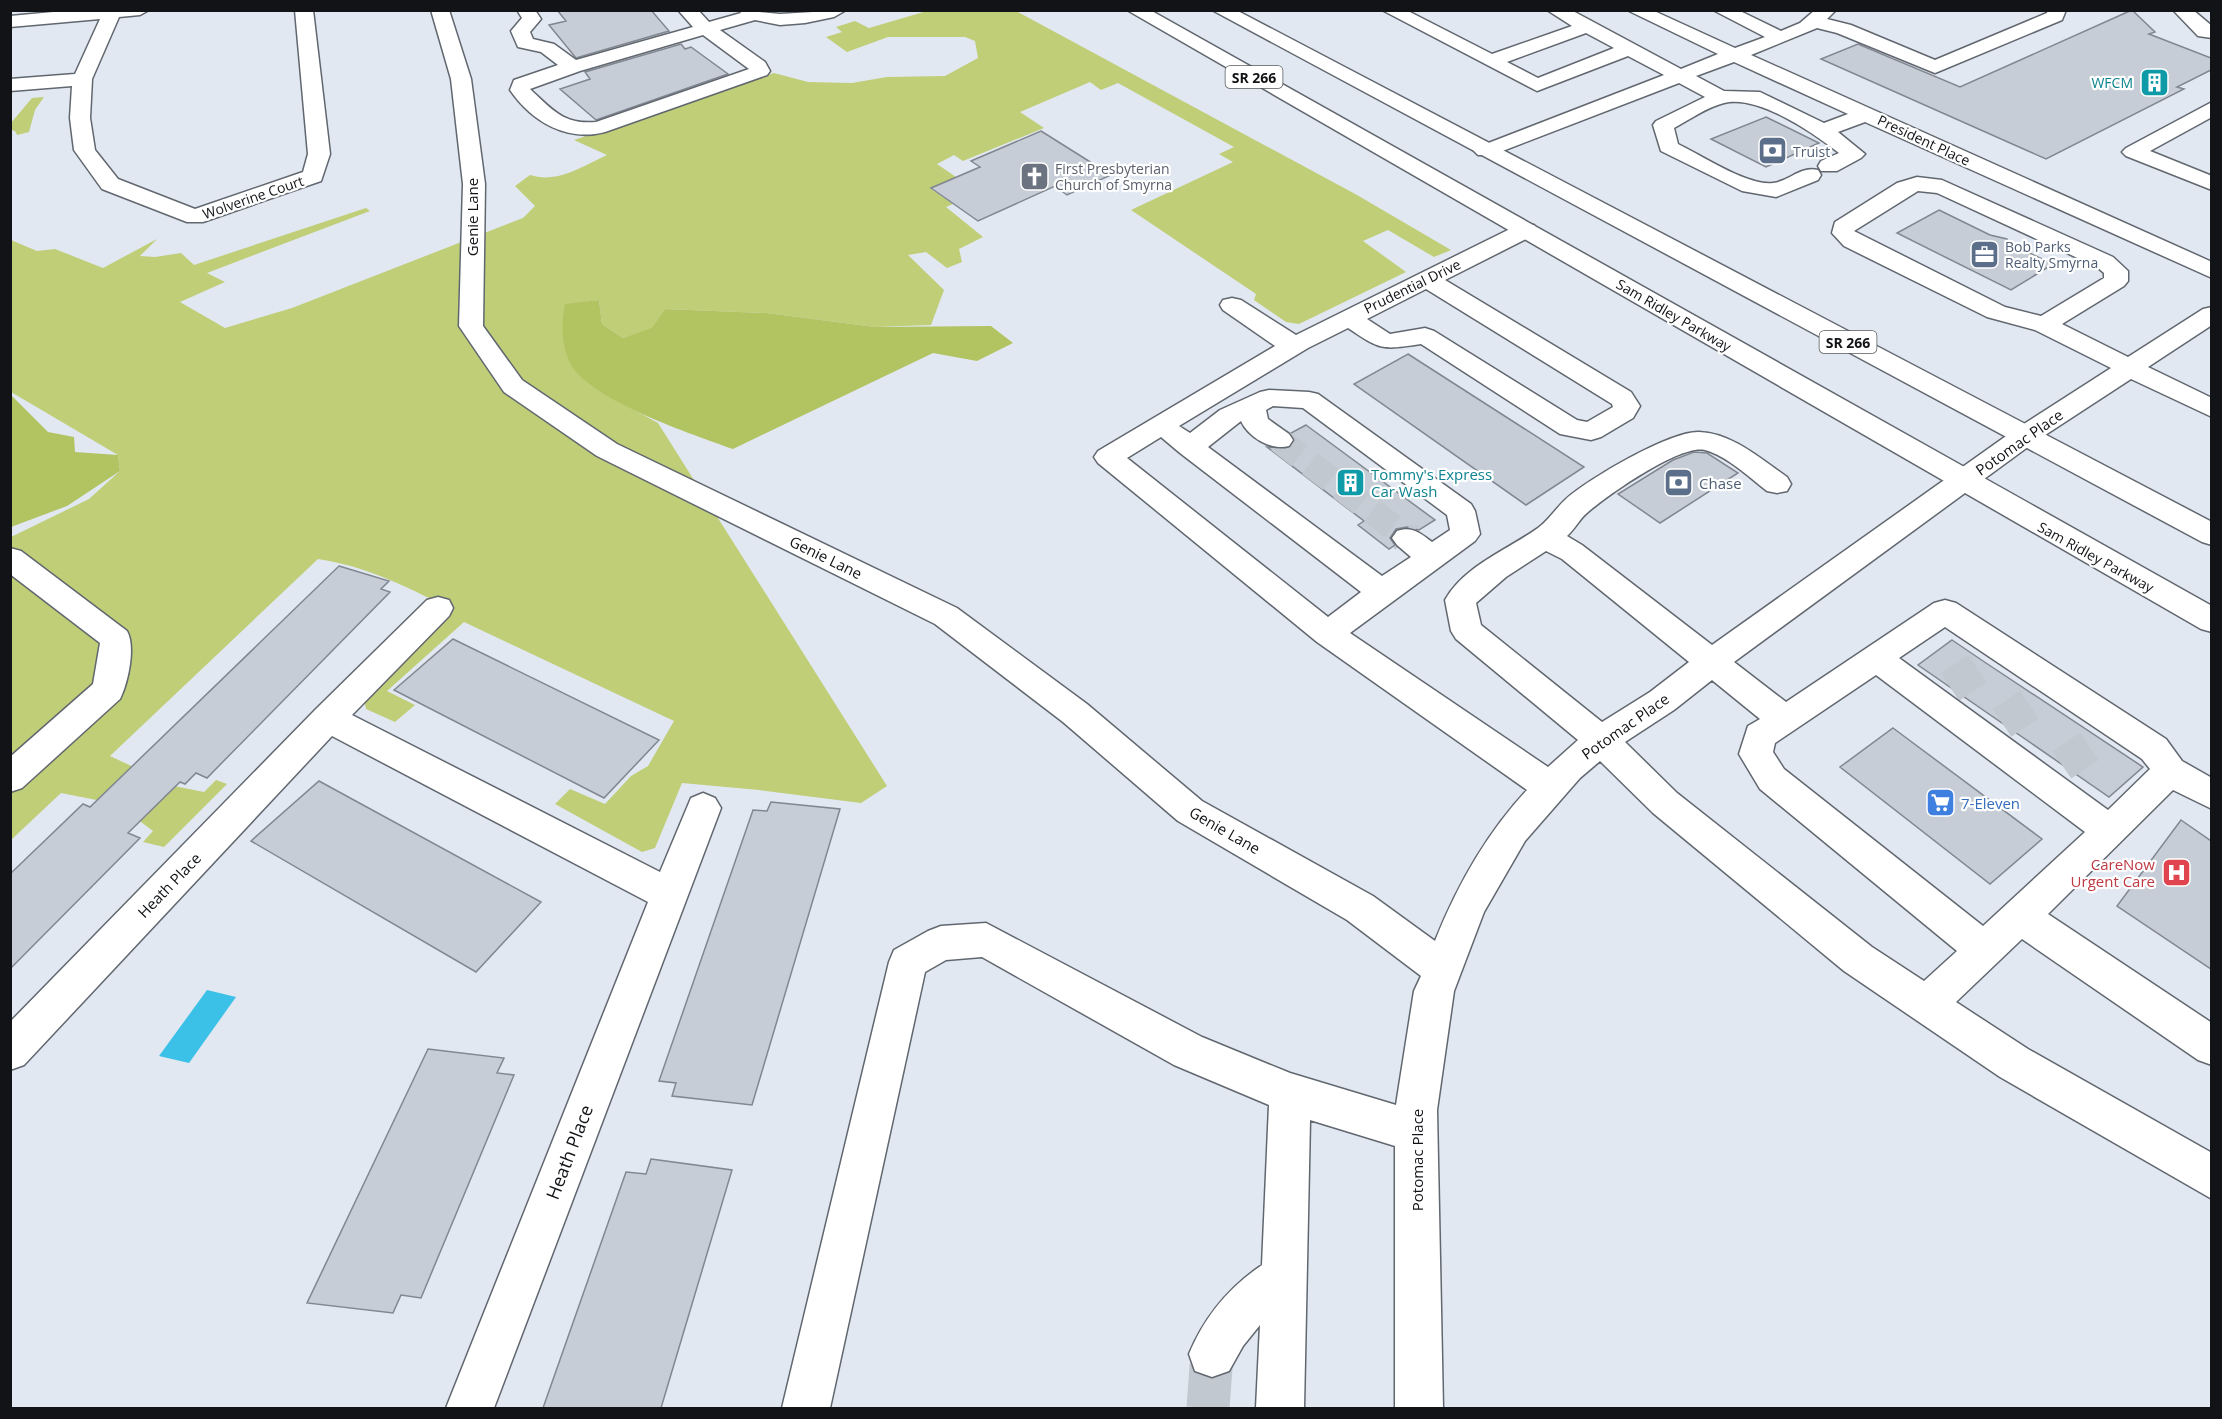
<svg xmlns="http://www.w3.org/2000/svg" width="2222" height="1419" viewBox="0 0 2222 1419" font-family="'Open Sans',sans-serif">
  <rect width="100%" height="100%" fill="#e1e8f1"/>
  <path fill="#bfce77" d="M 1014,10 L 1357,195 L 1451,250 L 1434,257 L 1388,230 L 1363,241 L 1406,272 L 1299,324 L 1286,322 L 1254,300 L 1256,294 L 1131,210 L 1233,162 L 1219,154 L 1234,147 L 1118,83 L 1101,90 L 1090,82 L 1020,112 L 1044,128 L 963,161 L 954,155 L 937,164 L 956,177 L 931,189 L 953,204 L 946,207 L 983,237 L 959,249 L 962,262 L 947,268 L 926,252 L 908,255 L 944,290 L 931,325 L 875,327 L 767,313 L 665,309 L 652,329 L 623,338 L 602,324 L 599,300 L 565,305 L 586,380 L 613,398 L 658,423 L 887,786 L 861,803 L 759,790 L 682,783 L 655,848 L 642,852 L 555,804 L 570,789 L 605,804 L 631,776 L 648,766 L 674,721 L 464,622 L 387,691 L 415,705 L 395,722 L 366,709 L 363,694 L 445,606 C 403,585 365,566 318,559 L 110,756 L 174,786 L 204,792 L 216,780 L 227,784 L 164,847 L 143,842 L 153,831 L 117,804 L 61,793 L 11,840 L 11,537 L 89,499 L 120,471 L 118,455 L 11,392 L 11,240 L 37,251 L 55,249 L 103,268 L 157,239 L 140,256 L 155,257 L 181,253 L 194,265 L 366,208 L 370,211 L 207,273 L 225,282 L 180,302 L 225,328 L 292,308 L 523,218 L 535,206 L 515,186 L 530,175 C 557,184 583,166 607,155 L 574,140 L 774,73 L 808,82 L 852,83 L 887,77 L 945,76 L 978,58 L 975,41 L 965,37 L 888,37 L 847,52 L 826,37 L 842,32 L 836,27 L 855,21 L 869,28 L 927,11 Z
    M 44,97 L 35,110 L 29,132 L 17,135 L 15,131 L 11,130 L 11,123 L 32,98 Z"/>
  <path fill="#b2c362" d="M 599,300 L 602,324 L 623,338 L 652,328 L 665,309 L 767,313 L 875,327 L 991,326 L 1013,343 L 977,361 L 933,353 L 733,449 C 694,435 589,400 570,363 C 561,343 561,325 565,304 Z
    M 10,394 L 48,432 L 74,437 L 75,452 L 118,455 L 120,471 L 67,506 L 11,527 Z"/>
  <path fill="#3bc0e7" d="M 207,990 L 236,997 L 189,1063 L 159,1056 Z"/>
  <path fill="#c6cdd6" stroke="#818790" stroke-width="1.5" d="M 557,10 L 651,10 L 669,31 L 576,58 L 549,25 L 566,21 Z
    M 2132,10 L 2155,32 L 2149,34 L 2211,58 L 2211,70 L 2177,87 L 2184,89 L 2046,159 L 1821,59 L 1858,44 L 1960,87 Z
    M 681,44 L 685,49 L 691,47 L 728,74 L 596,120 L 560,89 L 590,79 L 585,72 Z
    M 1766,117 L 1819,143 L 1766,167 L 1711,139 Z
    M 1041,131 L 1111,175 L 1067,195 L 1055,186 L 978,221 L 931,188 L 980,167 L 971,161 Z
    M 1939,210 L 1990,235 L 2007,239 L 2010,244 L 2053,264 L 2011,290 L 1897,233 Z
    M 1408,354 L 1584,467 L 1526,505 L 1354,384 Z
    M 1306,425 L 1435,520 L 1419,530 L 1407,527 L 1396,529 L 1390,538 L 1395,545 L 1389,549 L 1358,525 L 1364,521 L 1267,447 L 1289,448 L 1295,441 L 1291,433 Z
    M 1694,452 L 1707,453 L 1738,473 L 1660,523 L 1618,494 L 1673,460 Z
    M 339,566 L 389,581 L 381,589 L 390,592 L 207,778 L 196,773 L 185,784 L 180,782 L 128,833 L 140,838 L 10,969 L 10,874 L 83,804 L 90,807 Z
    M 453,639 L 659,740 L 604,798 L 394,690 Z
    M 1952,640 L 1986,663 L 2143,767 L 2109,797 L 1918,665 Z
    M 1893,728 L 2042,839 L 1990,884 L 1840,767 Z
    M 319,781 L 541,902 L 476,972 L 251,841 Z
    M 771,802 L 840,809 L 752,1105 L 672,1096 L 676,1083 L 659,1081 L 753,810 L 767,811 Z
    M 2181,820 L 2211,841 L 2211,969 L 2117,906 Z
    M 428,1049 L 504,1058 L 497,1073 L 514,1075 L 421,1298 L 401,1295 L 393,1313 L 307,1303 Z
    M 651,1159 L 732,1170 L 661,1408 L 543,1408 L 626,1172 L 646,1174 Z"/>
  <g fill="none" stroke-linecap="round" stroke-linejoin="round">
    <path stroke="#c2c8d0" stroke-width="26" stroke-dasharray="26 13" stroke-linecap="butt" d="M 1279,440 L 1407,538"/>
    <path stroke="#c2c8d0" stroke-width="33" stroke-dasharray="33 16" stroke-linecap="butt" d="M 1405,536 L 1407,538
      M 1950,687 L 1986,663
      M 2002,723 L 2039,698
      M 2062,765 L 2100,739"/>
    <path stroke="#c2c8d0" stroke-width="43" stroke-dasharray="43 21" stroke-linecap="butt" d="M 1208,1408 L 1212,1354"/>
    <defs>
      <path id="minor" d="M 75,10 L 149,10 L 140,15 L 119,17 L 92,79 L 90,118 L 95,150 L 118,179 L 195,209 L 303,172 L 308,154 L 295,10 L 313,10 L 330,154 L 321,181 L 203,222 L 187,222 L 102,189 L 74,150 L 70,118 L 72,86 L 10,91 L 10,79 L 75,74 L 100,19 L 10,27 L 10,16 Z
        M 431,10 L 449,10 L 471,79 L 485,184 L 483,326 L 522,380 L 617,444 L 957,608 L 1087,704 L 1202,801 L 1373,896 L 1435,941 C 1457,886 1486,834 1527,790 L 1317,642 L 1098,463 L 1094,457 L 1098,451 L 1275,346 L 1223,310 L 1220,305 L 1223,300 L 1232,298 L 1241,300 L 1296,335 L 1518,225 L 1534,225 L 1537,230 L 1534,235 L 1445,280 L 1631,392 L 1640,406 L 1633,418 L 1601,437 L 1591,440 L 1560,434 L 1421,344 C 1381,350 1381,350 1348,328 L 1308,348 L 1179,426 L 1190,433 L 1220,410 L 1260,392 L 1269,390 L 1309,392 L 1318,394 L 1471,504 L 1475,511 L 1480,534 L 1475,541 L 1350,633 L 1548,767 L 1578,740 L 1456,639 L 1451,631 L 1445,600 C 1464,566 1507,550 1538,528 C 1549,520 1556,508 1566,499 C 1588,479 1670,431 1699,432 C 1732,433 1761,459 1787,477 L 1791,484 L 1787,491 L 1777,493 L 1767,491 C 1749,477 1727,456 1705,450 C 1680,444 1608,495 1588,512 C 1580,518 1575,529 1567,536 L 1582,545 L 1712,645 L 2016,429 L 2111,368 L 2035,330 L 1987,317 L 1844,246 L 1832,233 L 1835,222 L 1897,183 L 1917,177 L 1942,180 L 2113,257 L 2128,271 L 2128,281 L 2124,286 L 2062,324 L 2128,357 L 2203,309 L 2212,307 L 2212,325 L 2148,367 L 2212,398 L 2212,417 L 2131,379 L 2036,441 L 1734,662 L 1786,702 L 1934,603 L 1945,600 L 1956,603 L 2166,739 L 2182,761 L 2212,778 L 2212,809 L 2173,790 L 2048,914 L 2212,1023 L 2212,1065 L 2198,1060 L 2022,939 L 1956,1002 L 2028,1049 L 2212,1153 L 2212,1199 L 2000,1077 L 1844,971 L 1653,813 L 1600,761 L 1580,778 L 1525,841 L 1484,912 L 1454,991 L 1437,1110 L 1443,1408 L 1395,1408 L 1395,1146 L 1310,1120 L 1304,1408 L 1256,1408 L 1260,1325 L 1243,1346 L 1229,1371 L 1212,1377 L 1195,1371 L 1189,1354 C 1205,1316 1228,1288 1262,1265 L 1269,1105 L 1174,1065 L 982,957 L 946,960 L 925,972 L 830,1408 L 782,1408 L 889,962 L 894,950 L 928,931 L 941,926 L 986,923 L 1202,1037 L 1290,1073 L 1396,1105 L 1414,991 L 1421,976 L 1347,920 L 1178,821 L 1063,722 L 935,624 L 597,456 L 504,392 L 459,326 L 463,184 L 451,79 ZM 1918,191 L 1937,193 L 2097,267 L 2104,273 L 2104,278 L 2041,316 L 2005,307 L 1854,231 ZM 1426,289 L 1612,404 L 1613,407 L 1587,422 L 1577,420 L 1434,331 L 1425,328 L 1390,334 L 1367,319 ZM 1273,406 L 1303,408 L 1447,515 L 1450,530 L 1432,542 C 1420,533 1412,526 1397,531 L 1392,538 L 1397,545 L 1411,557 L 1382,576 L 1208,447 L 1241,421 C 1248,437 1271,451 1289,446 L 1293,440 L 1289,434 L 1268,419 L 1266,410 ZM 1161,437 L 1180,453 L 1361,592 L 1328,617 L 1127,458 ZM 1546,551 L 1562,559 L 1689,662 L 1650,692 L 1602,722 L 1481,625 L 1476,603 L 1506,577 ZM 1945,627 L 2142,759 L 2150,769 L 2108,810 L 1899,658 ZM 1876,675 L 2085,832 L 1983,926 L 1784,769 L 1773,752 L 1775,743 ZM 1712,680 L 1760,719 L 1748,726 L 1739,754 L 1760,789 L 1957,951 L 1924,981 L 1872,947 L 1677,793 L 1625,742 L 1674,710 Z
        M 517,10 L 535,10 L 541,19 L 530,32 L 533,39 L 554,44 L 576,60 L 693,27 L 678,10 L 698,10 L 709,22 L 741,13 L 739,10 L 780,14 L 846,10 L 834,17 L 805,23 L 780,25 L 755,20 L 720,30 L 765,62 L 770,71 L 767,75 L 605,132 C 567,142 532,122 510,90 L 514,80 L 558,65 L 541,52 L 518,47 L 511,31 L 522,18 ZM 703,35 L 749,69 L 596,122 C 563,125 552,109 530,89 L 580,71 Z
        M 1382,10 L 1406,10 L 1492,54 L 1572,26 L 1547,10 L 1571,10 L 1681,69 L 1718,54 L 1627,10 L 1652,10 L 1735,48 L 1765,37 L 1713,10 L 1738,10 L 1781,31 L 1800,23 L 1815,10 L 1836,10 L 1827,19 L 1851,25 L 1935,60 L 2047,13 L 2048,10 L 2066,10 L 2062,20 L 1935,73 L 1837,33 L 1817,28 L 1751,55 L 2212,262 L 2212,278 L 1865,122 L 1838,132 L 1865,154 L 1861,158 L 1837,171 L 1821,171 L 1818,166 L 1821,161 L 1839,153 C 1814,133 1757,94 1724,103 C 1707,107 1689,120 1674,128 L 1678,144 C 1701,155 1747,186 1773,183 C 1790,181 1800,166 1818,170 L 1821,175 L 1818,180 L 1776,197 L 1742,191 L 1661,151 L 1653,125 L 1656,121 L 1705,97 L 1679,83 L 1492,155 L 1478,155 L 1474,151 L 1478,147 L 1664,75 L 1628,56 L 1537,91 ZM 1586,33 L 1614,48 L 1538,78 L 1507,62 ZM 1734,62 L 1848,114 L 1824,123 L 1760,92 L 1724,91 L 1696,76 Z
        M 2173,10 L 2193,10 L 2212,26 L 2212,38 L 2198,36 Z
        M 2212,102 L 2212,117 L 2150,151 L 2212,176 L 2212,190 L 2126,156 L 2122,152 L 2126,148 Z
        M 10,548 L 21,551 L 127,631 C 136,647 128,683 120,699 L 22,788 L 10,792 L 10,757 L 93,684 L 100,643 L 10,574 Z
        M 438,597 L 449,600 L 453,608 L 449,616 L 352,715 L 660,872 L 691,798 L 703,793 L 715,798 L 721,808 L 494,1408 L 446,1408 L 648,902 L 332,736 L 24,1065 L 10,1070 L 10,1022 L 316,709 L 427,600 Z"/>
      <path id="major" d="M 1127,10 L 1150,10 L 2212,606 L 2212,632 L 2201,629 Z
        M 1212,10 L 1236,10 L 2212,522 L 2212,545 L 2202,542 Z"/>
    </defs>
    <use href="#minor" stroke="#61676f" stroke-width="3"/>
    <use href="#major" stroke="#61676f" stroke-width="3"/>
    <use href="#minor" fill="#fff" fill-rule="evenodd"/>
    <use href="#major" fill="#fff" fill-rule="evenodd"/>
  </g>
  <defs>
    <symbol id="building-square" viewBox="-11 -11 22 22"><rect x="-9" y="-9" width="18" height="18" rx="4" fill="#0f9aa8" stroke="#fff"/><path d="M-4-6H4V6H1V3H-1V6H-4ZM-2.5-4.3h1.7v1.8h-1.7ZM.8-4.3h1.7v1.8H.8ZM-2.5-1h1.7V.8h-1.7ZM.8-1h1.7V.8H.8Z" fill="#fff"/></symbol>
    <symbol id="bank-square" viewBox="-11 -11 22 22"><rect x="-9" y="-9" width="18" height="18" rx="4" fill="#5c6f8a" stroke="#fff"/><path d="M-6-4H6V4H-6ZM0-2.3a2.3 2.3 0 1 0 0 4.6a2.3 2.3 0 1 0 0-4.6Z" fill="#fff"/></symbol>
    <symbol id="church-square" viewBox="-11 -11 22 22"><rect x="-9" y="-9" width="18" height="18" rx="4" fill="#6b7280" stroke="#fff"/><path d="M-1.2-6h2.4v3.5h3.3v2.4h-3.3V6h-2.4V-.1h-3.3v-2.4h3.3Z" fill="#fff"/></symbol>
    <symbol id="office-square" viewBox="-11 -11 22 22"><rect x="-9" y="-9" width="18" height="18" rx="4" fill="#5c6f8a" stroke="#fff"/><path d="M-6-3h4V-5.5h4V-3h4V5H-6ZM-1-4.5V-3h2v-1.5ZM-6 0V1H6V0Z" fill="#fff"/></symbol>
    <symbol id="supermarket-square" viewBox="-11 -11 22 22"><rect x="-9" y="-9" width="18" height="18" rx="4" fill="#3f7fe0" stroke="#fff"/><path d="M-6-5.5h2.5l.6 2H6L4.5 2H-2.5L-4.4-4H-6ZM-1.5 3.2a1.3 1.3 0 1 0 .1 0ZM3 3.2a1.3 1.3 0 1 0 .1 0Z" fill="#fff"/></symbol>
    <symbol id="hospital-square" viewBox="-11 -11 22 22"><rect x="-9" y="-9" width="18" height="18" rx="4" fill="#e0444e" stroke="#fff"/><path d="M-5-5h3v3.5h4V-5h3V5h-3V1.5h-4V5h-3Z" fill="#fff"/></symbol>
  </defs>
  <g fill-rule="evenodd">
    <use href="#building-square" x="2138" y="66" width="33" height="33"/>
    <use href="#bank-square" x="1756" y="134" width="33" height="33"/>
    <use href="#church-square" x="1018" y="160" width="33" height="33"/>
    <use href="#office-square" x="1968" y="238" width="33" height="33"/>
    <use href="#building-square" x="1334" y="466" width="33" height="33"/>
    <use href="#bank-square" x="1662" y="466" width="33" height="33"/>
    <use href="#supermarket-square" x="1924" y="786" width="33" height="33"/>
    <use href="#hospital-square" x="2160" y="856" width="33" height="33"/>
  </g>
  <g text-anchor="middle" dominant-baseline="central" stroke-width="4.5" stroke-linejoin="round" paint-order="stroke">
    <g fill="#fff" stroke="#585a5c" stroke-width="1.5">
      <rect x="1225.5" y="66" width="57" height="22" rx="4.5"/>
      <rect x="1819.5" y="331" width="57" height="22" rx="4.5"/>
    </g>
    <g font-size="14" font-weight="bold" fill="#111316">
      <text x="1254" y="77">SR 266</text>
      <text x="1848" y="342">SR 266</text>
    </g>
    <g font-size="14" fill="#0d838f" stroke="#fff" text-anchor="end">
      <text x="2133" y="82">WFCM</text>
    </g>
    <g font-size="14" fill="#111316" stroke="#fff">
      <text transform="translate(1924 140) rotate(25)">President Place</text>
      <text transform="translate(253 197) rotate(-19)">Wolverine Court</text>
      <text transform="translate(1412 286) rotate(-26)">Prudential Drive</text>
      <text transform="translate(1674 315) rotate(30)">Sam Ridley Parkway</text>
      <text transform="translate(2096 557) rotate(29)">Sam Ridley Parkway</text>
    </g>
    <g font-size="14" fill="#4e5e75" stroke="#fff" text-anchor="start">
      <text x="1793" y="151">Truist</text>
      <text x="2005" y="246">Bob Parks<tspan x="2005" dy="16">Realty Smyrna</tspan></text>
    </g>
    <g font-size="14" fill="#5b616d" stroke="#fff" text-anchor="start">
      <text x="1055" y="168">First Presbyterian<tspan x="1055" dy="16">Church of Smyrna</tspan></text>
    </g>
    <g font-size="15" fill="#111316" stroke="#fff">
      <text transform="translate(472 217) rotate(-90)">Genie Lane</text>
      <text transform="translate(2019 442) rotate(-35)">Potomac Place</text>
      <text transform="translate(826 557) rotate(26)">Genie Lane</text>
      <text transform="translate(1625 726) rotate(-35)">Potomac Place</text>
      <text transform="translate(1225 830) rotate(30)">Genie Lane</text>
      <text transform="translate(169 885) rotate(-46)">Heath Place</text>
      <text transform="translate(1417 1160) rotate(-90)">Potomac Place</text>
    </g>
    <g font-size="15" fill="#0d838f" stroke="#fff" text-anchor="start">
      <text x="1371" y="474">Tommy's Express<tspan x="1371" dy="17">Car Wash</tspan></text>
    </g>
    <g font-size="15" fill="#4e5e75" stroke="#fff" text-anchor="start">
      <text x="1699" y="483">Chase</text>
    </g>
    <g font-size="15" fill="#366cbe" stroke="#fff" text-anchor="start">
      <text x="1961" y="803">7-Eleven</text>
    </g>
    <g font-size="15" fill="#be3a42" stroke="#fff" text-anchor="end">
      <text x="2155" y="864">CareNow<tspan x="2155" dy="17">Urgent Care</tspan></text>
    </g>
    <g font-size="18" fill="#111316" stroke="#fff">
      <text transform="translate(569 1152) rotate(-69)">Heath Place</text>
    </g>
  </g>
  <rect width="2222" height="1419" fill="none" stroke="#111316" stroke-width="24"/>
</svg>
